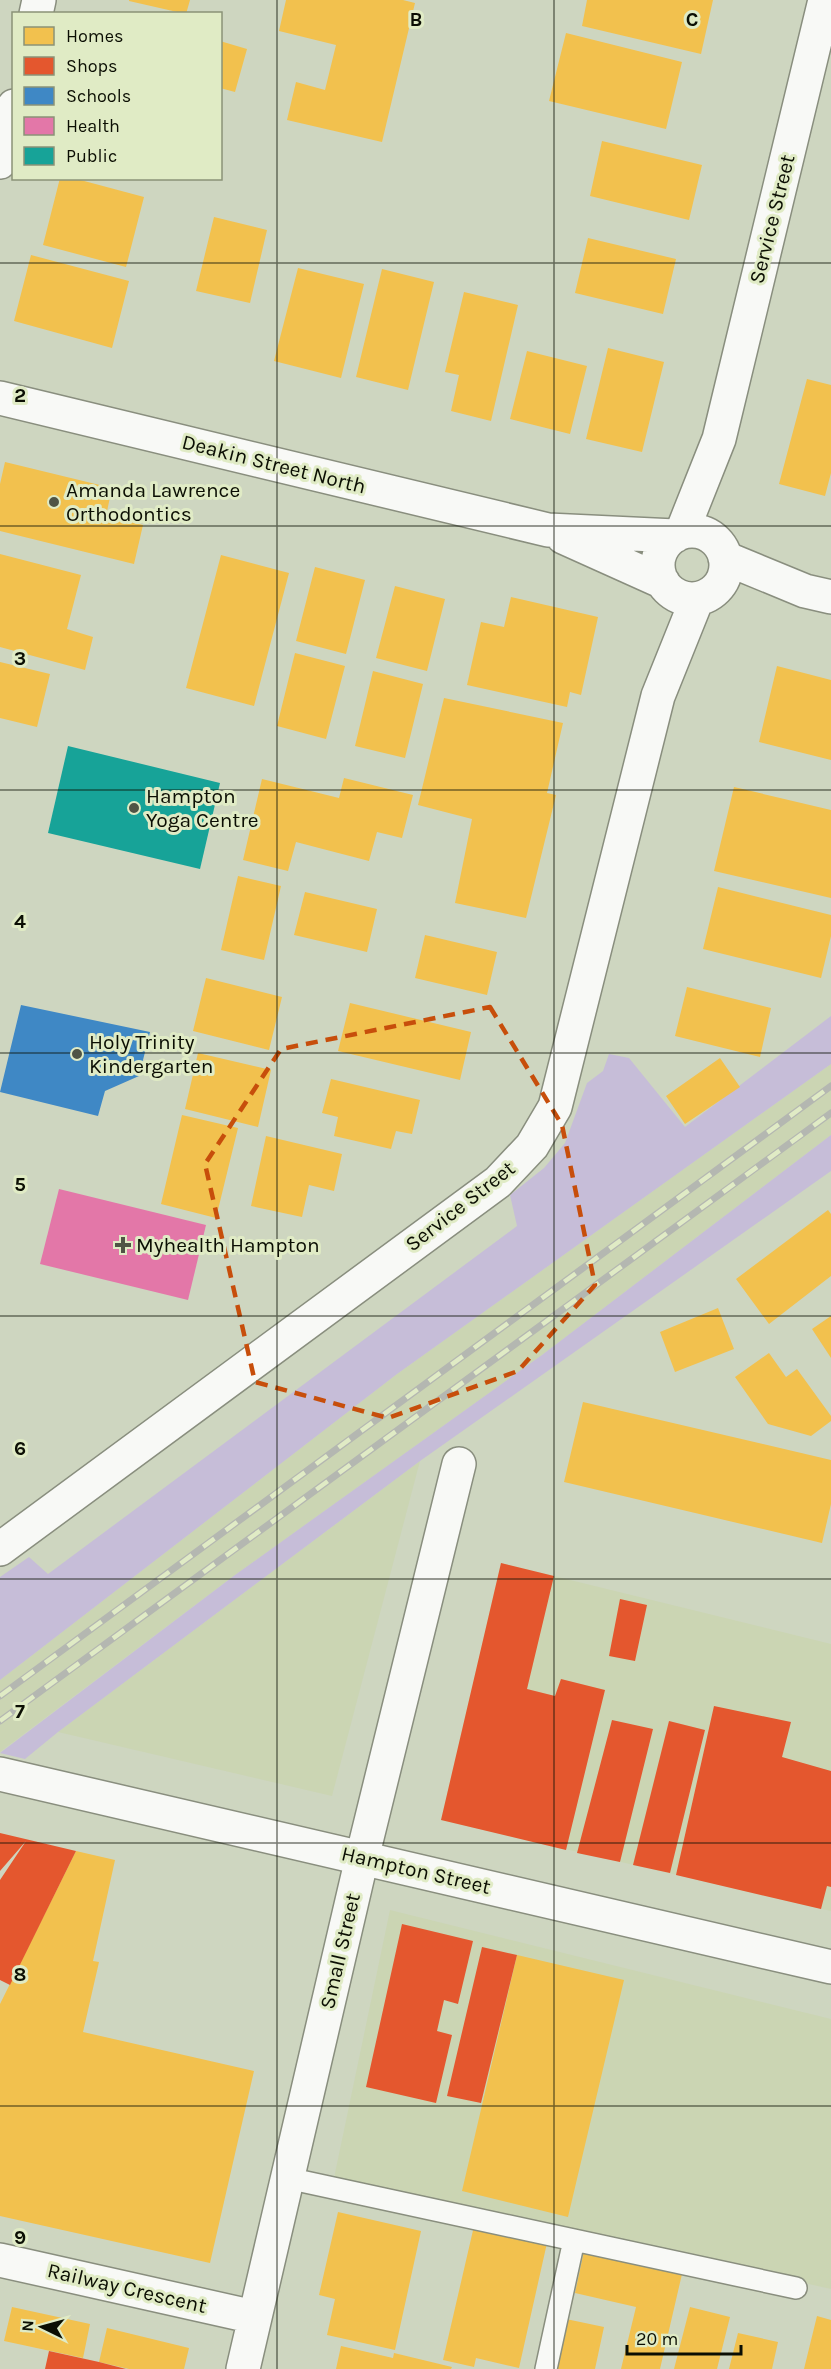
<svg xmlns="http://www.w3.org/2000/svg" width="831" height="2369" viewBox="0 0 831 2369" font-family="Karla,sans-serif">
  <rect width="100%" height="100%" fill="#ced6c0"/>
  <path fill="#cbd5b3" d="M 831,1064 L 831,1135 L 542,1355 L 235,1575 L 0,1752 L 0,1680 L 397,1374 Z
    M 420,1461 L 332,1796 L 58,1732 Z
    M 501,1563 L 831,1644 L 831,1911 L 441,1820 Z
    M 390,1910 L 831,2019 L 831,2289 L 334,2178 Z"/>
  <path fill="#c6bdd8" d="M 831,1016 L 831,1064 L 397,1374 L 0,1680 L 0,1577 L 29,1557 L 48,1574 L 517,1226 L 510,1195 L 544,1168 L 565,1143 L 587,1083 L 603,1071 L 609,1054 L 629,1058 L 685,1127 Z
    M 831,1135 L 831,1171 L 420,1461 L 58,1732 L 25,1759 L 0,1753 L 235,1575 L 542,1355 Z"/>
  <path fill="#f2c14e" d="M 190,0 L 186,14 L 129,1 L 129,0 Z
    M 286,0 L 403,0 L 415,3 L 382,142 L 287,120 L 296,82 L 325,90 L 336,45 L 279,31 Z
    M 587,0 L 713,0 L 701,54 L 582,26 Z
    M 566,33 L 682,62 L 666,129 L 549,101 Z
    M 220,41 L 247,49 L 235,92 L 220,88 Z
    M 602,141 L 702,165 L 689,220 L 590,196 Z
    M 60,178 L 73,178 L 144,197 L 126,267 L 43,245 Z
    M 214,217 L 267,230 L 250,303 L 196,291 Z
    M 588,238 L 676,259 L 663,314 L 575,293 Z
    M 31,255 L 129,281 L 112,348 L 14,321 Z
    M 298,268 L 364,284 L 341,378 L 274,361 Z
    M 382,269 L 434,282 L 408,390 L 356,377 Z
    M 464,292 L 518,305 L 491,421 L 451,411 L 459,375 L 445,372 Z
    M 608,348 L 664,362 L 642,452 L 586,439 Z
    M 527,351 L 587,366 L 570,434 L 510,419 Z
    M 807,379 L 831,385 L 831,473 L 825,496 L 779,484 Z
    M 5,462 L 112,488 L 106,516 L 143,525 L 134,564 L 0,531 L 0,484 Z
    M 0,554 L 81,575 L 67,629 L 93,637 L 85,670 L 0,647 Z
    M 221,555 L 289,573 L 254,706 L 186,688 Z
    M 315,567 L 365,580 L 346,654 L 296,641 Z
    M 395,586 L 445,599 L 427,671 L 376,658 Z
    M 511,597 L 598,617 L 581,695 L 570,692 L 567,707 L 467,685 L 481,622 L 504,627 Z
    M 295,653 L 345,666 L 326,739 L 277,726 Z
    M 0,662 L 50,674 L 37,727 L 0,718 Z
    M 777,666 L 831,680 L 831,760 L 759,742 Z
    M 373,671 L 423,684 L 405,758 L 355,746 Z
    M 444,698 L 563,723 L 547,793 L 556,795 L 526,918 L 455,903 L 472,819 L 418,805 Z
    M 344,778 L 413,795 L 402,838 L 377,832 L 369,861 L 296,842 L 288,871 L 243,860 L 262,779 L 339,798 Z
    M 734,787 L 831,810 L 831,898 L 714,871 Z
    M 238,876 L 281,886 L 264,960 L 221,950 Z
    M 718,887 L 831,915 L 831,936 L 821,978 L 703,949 Z
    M 305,892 L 377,909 L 367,952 L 294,935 Z
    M 425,935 L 497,952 L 487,995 L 415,978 Z
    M 206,978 L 282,997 L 269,1050 L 193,1031 Z
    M 687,987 L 771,1008 L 760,1057 L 675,1036 Z
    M 350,1003 L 471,1032 L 460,1080 L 338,1051 Z
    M 198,1053 L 271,1070 L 258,1127 L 185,1109 Z
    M 720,1058 L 740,1087 L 685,1124 L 666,1096 Z
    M 331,1079 L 420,1100 L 412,1134 L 396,1131 L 391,1149 L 334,1136 L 338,1117 L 322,1113 Z
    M 182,1115 L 238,1128 L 216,1218 L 161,1204 Z
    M 266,1136 L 342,1154 L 334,1191 L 309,1185 L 302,1217 L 251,1206 Z
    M 828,1210 L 831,1214 L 831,1276 L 769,1324 L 736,1279 Z
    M 718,1308 L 734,1349 L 675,1372 L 660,1332 Z
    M 831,1316 L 831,1358 L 812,1329 Z
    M 769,1353 L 786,1377 L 797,1369 L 831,1416 L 831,1421 L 811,1436 L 768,1424 L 735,1377 Z
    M 583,1402 L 831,1460 L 831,1504 L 822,1543 L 564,1482 Z
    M 76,1851 L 115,1860 L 93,1961 L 99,1962 L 83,2032 L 254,2071 L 210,2263 L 0,2216 L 0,2004 Z
    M 517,1955 L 624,1980 L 568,2217 L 462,2191 Z
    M 338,2212 L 421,2231 L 395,2350 L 327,2335 L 335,2299 L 319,2295 Z
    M 474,2226 L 547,2243 L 519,2368 L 476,2358 L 474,2367 L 443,2360 Z
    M 584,2251 L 682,2274 L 660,2369 L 621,2369 L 636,2307 L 575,2293 Z
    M 12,2307 L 90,2324 L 83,2358 L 4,2341 Z
    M 690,2307 L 730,2317 L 717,2369 L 674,2369 Z
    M 817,2316 L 831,2320 L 831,2369 L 804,2369 Z
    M 566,2319 L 604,2327 L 595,2369 L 555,2369 Z
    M 107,2328 L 189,2348 L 184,2369 L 129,2369 L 99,2362 Z
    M 738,2333 L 778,2342 L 772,2369 L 729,2369 Z
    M 341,2346 L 393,2358 L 394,2353 L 452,2367 L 451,2369 L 336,2369 Z"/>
  <path fill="#e4572e" d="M 501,1563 L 554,1576 L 527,1689 L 555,1696 L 561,1679 L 605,1690 L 566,1850 L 441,1820 Z
    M 620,1599 L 647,1605 L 635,1661 L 609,1656 Z
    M 714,1706 L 791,1722 L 782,1757 L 831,1771 L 831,1887 L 827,1886 L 821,1909 L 676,1875 Z
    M 612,1720 L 653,1729 L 620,1862 L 577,1853 Z
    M 669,1721 L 705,1730 L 670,1873 L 633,1865 Z
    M 0,1833 L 76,1851 L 10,1985 L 0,1980 L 0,1880 L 26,1841 L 0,1871 Z
    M 402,1924 L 473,1941 L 458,2004 L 444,2000 L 437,2031 L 452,2035 L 436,2103 L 366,2087 Z
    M 482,1947 L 517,1955 L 481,2103 L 447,2096 Z
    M 49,2351 L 99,2362 L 126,2369 L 45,2369 Z"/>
  <path fill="#3f88c5" d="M 21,1005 L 150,1032 L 139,1076 L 105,1091 L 98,1116 L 0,1092 Z"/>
  <path fill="#e377a8" d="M 59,1189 L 206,1225 L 188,1300 L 40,1264 Z"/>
  <path fill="#17a398" d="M 68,746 L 220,783 L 200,869 L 48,833 Z"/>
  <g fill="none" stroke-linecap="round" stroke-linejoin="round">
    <defs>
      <path id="lane" d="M 287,2178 L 796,2288
        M 546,2369 L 574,2240"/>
      <path id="street" d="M 36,14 L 39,0
        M 0,162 L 14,106
        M 0,398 L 548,530 L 675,536
        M658 565a34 34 0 1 1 68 0a34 34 0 1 1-68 0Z
        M 682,532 L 719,439 L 825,0
        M 563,537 L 663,582
        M 725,558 L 805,591 L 831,597
        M 0,1549 L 498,1182 L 532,1146 L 555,1107 L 658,696 L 697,599
        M 0,2260 L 254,2317
        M 243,2369 L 362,1858 L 459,1464"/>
      <path id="secondary" d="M 0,1774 L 831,1967"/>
    </defs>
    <use href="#lane" stroke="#898e7e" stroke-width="24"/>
    <use href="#street" stroke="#898e7e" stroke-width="36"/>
    <use href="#secondary" stroke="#898e7e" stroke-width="36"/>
    <use href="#lane" stroke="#f8f9f6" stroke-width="21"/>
    <use href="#street" stroke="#f8f9f6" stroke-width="33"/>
    <use href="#secondary" stroke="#f8f9f6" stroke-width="33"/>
    <defs>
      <path id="rail" d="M 0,1696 L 831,1086
        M 0,1721 L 831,1113"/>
    </defs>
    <use href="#rail" stroke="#b4b7b1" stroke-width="7"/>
    <use href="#rail" stroke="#e0ebc5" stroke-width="4.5" stroke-dasharray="14" stroke-linecap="butt"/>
  </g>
  <path fill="none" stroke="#c74e0b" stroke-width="4.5" stroke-dasharray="12 8" stroke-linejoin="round" d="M 490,1007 L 562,1125 L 595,1285 L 518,1371 L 388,1418 L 255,1382 L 205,1164 L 281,1049 Z"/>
  <path fill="none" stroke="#0b0e03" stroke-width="1.5" stroke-opacity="0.55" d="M 277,0 L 277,2369M 554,0 L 554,2369M 0,263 L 831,263M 0,526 L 831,526M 0,790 L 831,790M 0,1053 L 831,1053M 0,1316 L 831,1316M 0,1579 L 831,1579M 0,1843 L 831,1843M 0,2106 L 831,2106"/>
  <g fill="#4f5445" stroke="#e0ebc5" stroke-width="2">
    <circle cx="54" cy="502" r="6"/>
    <circle cx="134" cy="808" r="6"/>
    <circle cx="77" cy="1054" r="6"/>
    <path d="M120 1236h6v6h6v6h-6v6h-6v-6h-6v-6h6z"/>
  </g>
  <g text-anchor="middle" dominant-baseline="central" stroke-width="6" stroke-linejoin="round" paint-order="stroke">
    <g font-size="21" fill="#0b0e03" stroke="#e0ebc5">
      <text transform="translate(772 219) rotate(-76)">Service Street</text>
      <text transform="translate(274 464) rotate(14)">Deakin Street North</text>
      <text transform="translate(460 1206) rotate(-38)">Service Street</text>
      <text transform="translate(416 1870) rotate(13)">Hampton Street</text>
      <text transform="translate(340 1951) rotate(-77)">Small Street</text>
      <text transform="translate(127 2288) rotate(13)">Railway Crescent</text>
    </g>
    <g font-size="21" fill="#0b0e03" stroke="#e0ebc5" text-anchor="start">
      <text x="66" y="490">Amanda Lawrence<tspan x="66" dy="24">Orthodontics</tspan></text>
      <text x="146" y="796">Hampton<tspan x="146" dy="24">Yoga Centre</tspan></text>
      <text x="89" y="1042">Holy Trinity<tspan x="89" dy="24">Kindergarten</tspan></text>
      <text x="136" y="1245">Myhealth Hampton</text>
    </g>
  </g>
  <g font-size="20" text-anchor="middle" font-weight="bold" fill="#0b0e03" stroke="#e0ebc5" stroke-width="6" stroke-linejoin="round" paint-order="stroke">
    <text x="416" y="26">B</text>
    <text x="692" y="26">C</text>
    <text x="20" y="402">2</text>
    <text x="20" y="665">3</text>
    <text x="20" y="928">4</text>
    <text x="20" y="1191">5</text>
    <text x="20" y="1455">6</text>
    <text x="20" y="1718">7</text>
    <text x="20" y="1981">8</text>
    <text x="20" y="2244">9</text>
  </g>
  <rect x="12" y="12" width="210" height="168" fill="#e0ebc5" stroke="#8b9377" stroke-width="1.5"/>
  <rect x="24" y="27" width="30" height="18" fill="#f2c14e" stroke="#8b9377" stroke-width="1.5"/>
  <text x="66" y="42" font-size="18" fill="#0b0e03">Homes</text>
  <rect x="24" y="57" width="30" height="18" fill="#e4572e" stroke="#8b9377" stroke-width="1.5"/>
  <text x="66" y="72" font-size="18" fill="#0b0e03">Shops</text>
  <rect x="24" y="87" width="30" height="18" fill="#3f88c5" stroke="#8b9377" stroke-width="1.5"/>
  <text x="66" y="102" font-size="18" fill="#0b0e03">Schools</text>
  <rect x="24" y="117" width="30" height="18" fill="#e377a8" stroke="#8b9377" stroke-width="1.5"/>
  <text x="66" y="132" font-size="18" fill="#0b0e03">Health</text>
  <rect x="24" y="147" width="30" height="18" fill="#17a398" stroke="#8b9377" stroke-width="1.5"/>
  <text x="66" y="162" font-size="18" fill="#0b0e03">Public</text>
  <g transform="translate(42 2327) rotate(275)" stroke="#e0ebc5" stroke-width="4.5" paint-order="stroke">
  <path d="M0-4.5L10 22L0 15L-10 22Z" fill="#0b0e03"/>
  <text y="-9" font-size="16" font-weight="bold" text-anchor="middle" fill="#0b0e03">N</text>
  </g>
  <path d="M627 2345v9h114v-9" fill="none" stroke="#0b0e03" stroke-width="3"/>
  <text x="636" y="2345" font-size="18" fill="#0b0e03" stroke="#e0ebc5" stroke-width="4.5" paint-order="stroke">20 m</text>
</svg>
